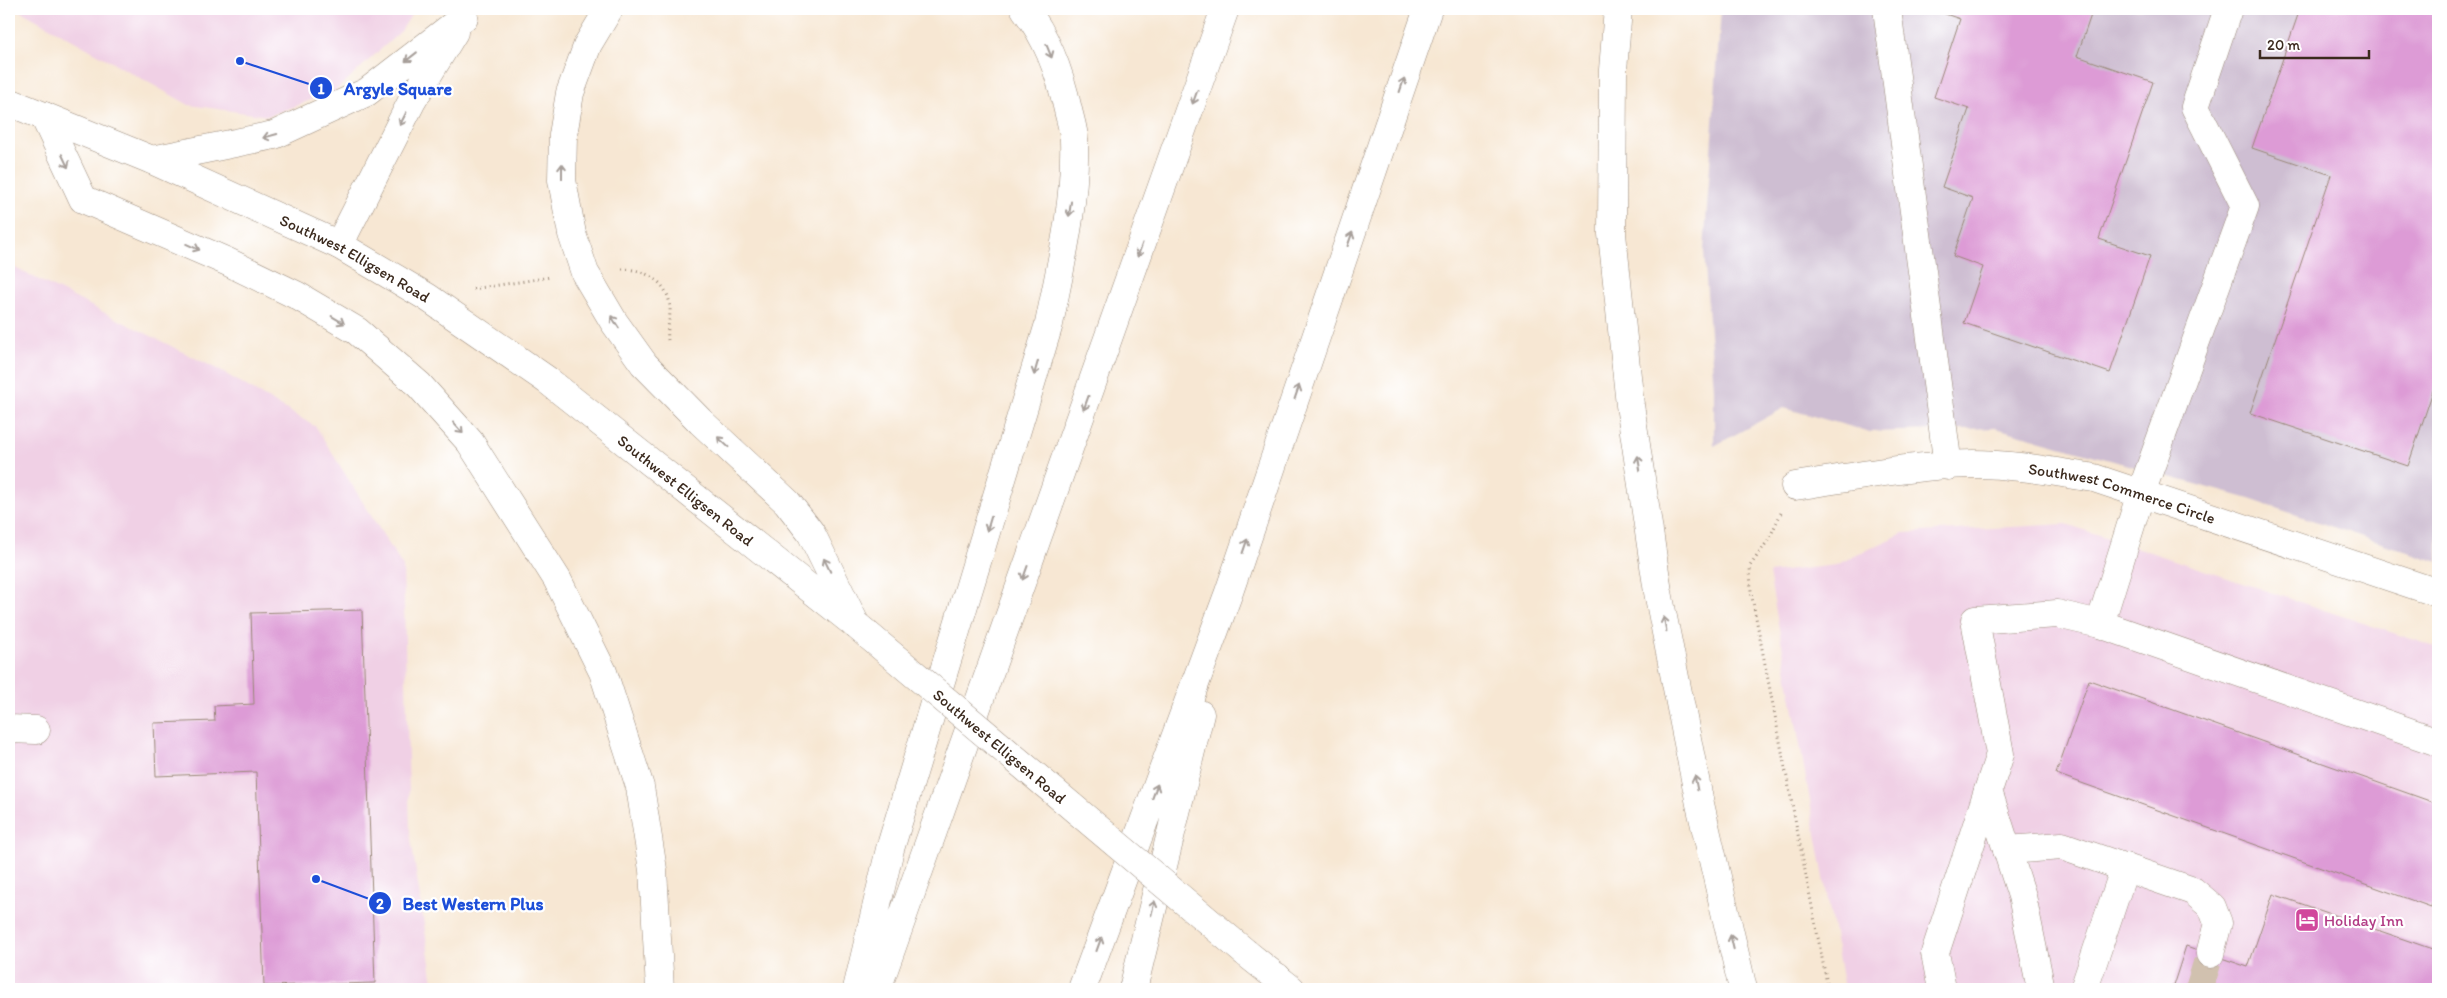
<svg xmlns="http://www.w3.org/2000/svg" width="2447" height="998" viewBox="0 0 2447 998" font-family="Itim,sans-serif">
  <rect width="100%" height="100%" fill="#fff"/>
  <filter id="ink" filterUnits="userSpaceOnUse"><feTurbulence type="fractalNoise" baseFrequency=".02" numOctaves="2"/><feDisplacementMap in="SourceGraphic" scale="10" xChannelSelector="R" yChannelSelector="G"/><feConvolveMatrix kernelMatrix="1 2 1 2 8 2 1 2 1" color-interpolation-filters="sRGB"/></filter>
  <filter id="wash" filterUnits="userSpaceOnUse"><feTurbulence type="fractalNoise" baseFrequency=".0096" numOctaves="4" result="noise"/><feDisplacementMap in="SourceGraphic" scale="20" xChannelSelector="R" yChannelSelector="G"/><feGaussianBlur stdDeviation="1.12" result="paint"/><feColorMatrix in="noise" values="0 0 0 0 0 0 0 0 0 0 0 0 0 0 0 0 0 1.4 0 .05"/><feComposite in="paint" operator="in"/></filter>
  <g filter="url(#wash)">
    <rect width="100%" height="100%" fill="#f7e7d3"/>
    <path fill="#f0d0e5" d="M 17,9 L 415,9 L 401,31 L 335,91 L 268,116 L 189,105 Z
      M 9,265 L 219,370 L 316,427 L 403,567 L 410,833 L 434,989 L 9,989 Z
      M 2066,524 L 2438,648 L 2438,989 L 1844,989 L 1769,573 L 1836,565 L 1903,533 Z"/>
    <path fill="#cebed2" d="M 1721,9 L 2438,9 L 2438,562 L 2249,499 L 1996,428 L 1870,432 L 1784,408 L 1714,446 L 1714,389 L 1704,251 Z"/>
    <g id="blocks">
      <path fill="#dd9bd6" d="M 1931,9 L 2093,9 L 2077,56 L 2153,82 L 2099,239 L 2150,256 L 2110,373 L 1964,323 L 1983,267 L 1953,256 L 1973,198 L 1942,187 L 1969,109 L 1934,97 L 1960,19 Z
        M 2300,9 L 2438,9 L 2438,376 L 2408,466 L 2250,413 L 2331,175 L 2252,148 Z
        M 362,610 L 375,983 L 264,986 L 256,772 L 156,776 L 154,723 L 215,721 L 214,706 L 254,704 L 251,613 Z
        M 2089,680 L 2438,804 L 2438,887 L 2431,907 L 2056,774 Z
        M 2273,894 L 2438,951 L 2438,989 L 2172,989 L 2186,946 L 2248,967 Z"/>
    </g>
  </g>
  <g filter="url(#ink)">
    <use href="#blocks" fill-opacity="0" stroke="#998878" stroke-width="1"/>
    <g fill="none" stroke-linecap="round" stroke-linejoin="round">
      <path stroke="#d1c1af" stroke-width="28" stroke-dasharray="28 14" stroke-linecap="butt" d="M 2199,989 L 2210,954"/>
      <defs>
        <g id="minor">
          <path d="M 1887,9 L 1948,466"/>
          <path id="s1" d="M 1795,486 C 1854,477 1914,465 1973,464 C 2013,464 2055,472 2094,478 L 2438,593"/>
          <path d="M 2100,624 L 2141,493 L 2245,206 L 2195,107 L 2228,9"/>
          <path d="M 9,729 L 36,730"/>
          <path d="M 1988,791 L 2022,896 L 2041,989"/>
          <path d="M 2007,850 L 2062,846 L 2193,891 L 2212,907 L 2218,923 L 2210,954"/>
          <path d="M 1942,989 L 1935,953 L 2000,754 L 1975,620 L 2057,614 L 2100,624 L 2438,742"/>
          <path d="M 2084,989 L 2125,867"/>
        </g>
        <g id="major">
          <path id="s2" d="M 9,102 L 152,160 L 339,245 L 427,297 L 547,380 L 856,625"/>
          <path d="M 1246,953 L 1291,989"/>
        </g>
        <path id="highway" d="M 609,9 L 588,44 L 570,93 L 563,135 L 562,180 L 572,234 L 585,273 L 614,322 L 644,364 L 701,422 L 787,502 L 811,533 L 856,625
          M 1618,9 L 1613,70 L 1612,234 L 1630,405 L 1658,592 L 1700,804 L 1743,989
          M 44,116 L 83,199 L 228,262 L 296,295 L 357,331 L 419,385 L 470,442 L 557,579 L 603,672 L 640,787 L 653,870 L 660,989
          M 152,160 L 274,135 L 367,92 L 464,17
          M 339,245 L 412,101 L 454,32
          M 1277,977 L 1284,989
          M 857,989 L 890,849 L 1049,324 C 1061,264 1076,202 1074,140 C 1074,130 1070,119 1068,110 C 1060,73 1048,39 1025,9
          M 877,989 L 1225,9
          M 1082,989 L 1229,592 L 1428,9
          M 1133,989 L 1200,714"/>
      </defs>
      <use href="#minor" stroke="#998878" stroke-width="29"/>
      <use href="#major" stroke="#998878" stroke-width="29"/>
      <use href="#highway" stroke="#998878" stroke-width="29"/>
      <path stroke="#998878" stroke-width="3" stroke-dasharray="1 4" stroke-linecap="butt" d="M 622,269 C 647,269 672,284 670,313 C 669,322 667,330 668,340
        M 473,289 L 551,277
        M 1781,513 L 1769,539 L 1750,566 L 1751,592 L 1828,989"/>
      <use href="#minor" stroke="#fff" stroke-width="28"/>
      <use href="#major" stroke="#fff" stroke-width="28"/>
      <use href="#highway" stroke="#fff" stroke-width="28"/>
      <defs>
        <g id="major-bridge">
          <path id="s3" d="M 856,625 L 1246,953"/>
        </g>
      </defs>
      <use href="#major-bridge" stroke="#998878" stroke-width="29" stroke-linecap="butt"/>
      <use href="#major-bridge" stroke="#fff" stroke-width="28"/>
    </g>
    <defs><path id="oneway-shaft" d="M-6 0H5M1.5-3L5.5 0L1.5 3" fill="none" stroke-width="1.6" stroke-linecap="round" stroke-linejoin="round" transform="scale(1.25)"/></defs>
    <g stroke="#a79f9a">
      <use href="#oneway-shaft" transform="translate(1049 51) rotate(68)"/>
      <use href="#oneway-shaft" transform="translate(411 57) rotate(142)"/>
      <use href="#oneway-shaft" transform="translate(1402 85) rotate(-71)"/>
      <use href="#oneway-shaft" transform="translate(1195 97) rotate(110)"/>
      <use href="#oneway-shaft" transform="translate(403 119) rotate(117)"/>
      <use href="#oneway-shaft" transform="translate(270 136) rotate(165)"/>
      <use href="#oneway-shaft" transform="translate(65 161) rotate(65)"/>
      <use href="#oneway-shaft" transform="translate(562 171) rotate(-90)"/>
      <use href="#oneway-shaft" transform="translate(1070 209) rotate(98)"/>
      <use href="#oneway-shaft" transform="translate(1350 239) rotate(-71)"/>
      <use href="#oneway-shaft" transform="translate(193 247) rotate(24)"/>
      <use href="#oneway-shaft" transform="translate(1140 250) rotate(110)"/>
      <use href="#oneway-shaft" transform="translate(338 320) rotate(31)"/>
      <use href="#oneway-shaft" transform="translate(615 322) rotate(-123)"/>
      <use href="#oneway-shaft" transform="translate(1036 368) rotate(106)"/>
      <use href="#oneway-shaft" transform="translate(1297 392) rotate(-71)"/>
      <use href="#oneway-shaft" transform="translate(1086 403) rotate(110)"/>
      <use href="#oneway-shaft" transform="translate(458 428) rotate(48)"/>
      <use href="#oneway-shaft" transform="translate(723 442) rotate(-137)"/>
      <use href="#oneway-shaft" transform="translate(1639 463) rotate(-99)"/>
      <use href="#oneway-shaft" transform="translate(989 524) rotate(107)"/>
      <use href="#oneway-shaft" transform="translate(1245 546) rotate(-71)"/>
      <use href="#oneway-shaft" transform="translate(827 565) rotate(-116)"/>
      <use href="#oneway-shaft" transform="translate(1025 573) rotate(110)"/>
      <use href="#oneway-shaft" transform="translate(1665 624) rotate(-101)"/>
      <use href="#oneway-shaft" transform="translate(1696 783) rotate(-101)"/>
      <use href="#oneway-shaft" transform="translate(1155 791) rotate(-70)"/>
      <use href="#oneway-shaft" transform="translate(1153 908) rotate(-76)"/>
      <use href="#oneway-shaft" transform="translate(1732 942) rotate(-103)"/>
      <use href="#oneway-shaft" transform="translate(1099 944) rotate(-70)"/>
    </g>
  </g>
  <defs>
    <symbol id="hotel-square" viewBox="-11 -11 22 22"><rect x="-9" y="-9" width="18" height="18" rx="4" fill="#d1479c" stroke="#fff"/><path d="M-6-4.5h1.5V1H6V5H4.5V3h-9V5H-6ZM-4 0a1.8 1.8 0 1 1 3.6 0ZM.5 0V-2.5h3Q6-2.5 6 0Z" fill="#fff"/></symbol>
  </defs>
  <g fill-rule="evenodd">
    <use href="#hotel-square" x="2293" y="906" width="28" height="28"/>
  </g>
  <g text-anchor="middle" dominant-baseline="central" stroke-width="4.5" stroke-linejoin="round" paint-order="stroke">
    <g font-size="16" fill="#3b2a1e" stroke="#fff">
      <text stroke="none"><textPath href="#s2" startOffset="380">Southwest Elligsen Road</textPath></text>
      <text stroke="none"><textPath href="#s2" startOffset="785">Southwest Elligsen Road</textPath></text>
      <text stroke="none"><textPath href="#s1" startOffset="332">Southwest Commerce Circle</textPath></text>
      <text stroke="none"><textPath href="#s3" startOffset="188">Southwest Elligsen Road</textPath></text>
    </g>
    <g font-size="16" fill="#b23c85" stroke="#fff" text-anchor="start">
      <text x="2324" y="920">Holiday Inn</text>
    </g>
  </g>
  <path fill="none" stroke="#1d4ed8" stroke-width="2" d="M240 61L321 88M316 879L380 903"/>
  <g fill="#1d4ed8" stroke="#fff" stroke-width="2">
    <circle cx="240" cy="61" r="5"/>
    <circle cx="316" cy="879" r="5"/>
    <circle cx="321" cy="88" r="12"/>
    <circle cx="380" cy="903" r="12"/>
  </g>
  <g font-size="15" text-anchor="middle" font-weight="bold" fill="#fff">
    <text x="321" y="94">1</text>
    <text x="380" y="909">2</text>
  </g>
  <g font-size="18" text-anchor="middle" font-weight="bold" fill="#1d4ed8" stroke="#fff" stroke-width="4.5" stroke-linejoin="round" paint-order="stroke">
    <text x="398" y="95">Argyle Square</text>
    <text x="473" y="910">Best Western Plus</text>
  </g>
  <rect width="2447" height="998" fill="none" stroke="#fff" stroke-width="30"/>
  <path d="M2260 50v8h109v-8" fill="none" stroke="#3b2a1e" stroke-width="2.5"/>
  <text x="2267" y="50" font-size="15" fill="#3b2a1e" stroke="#ffffff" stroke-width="4" paint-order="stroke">20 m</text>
</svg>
